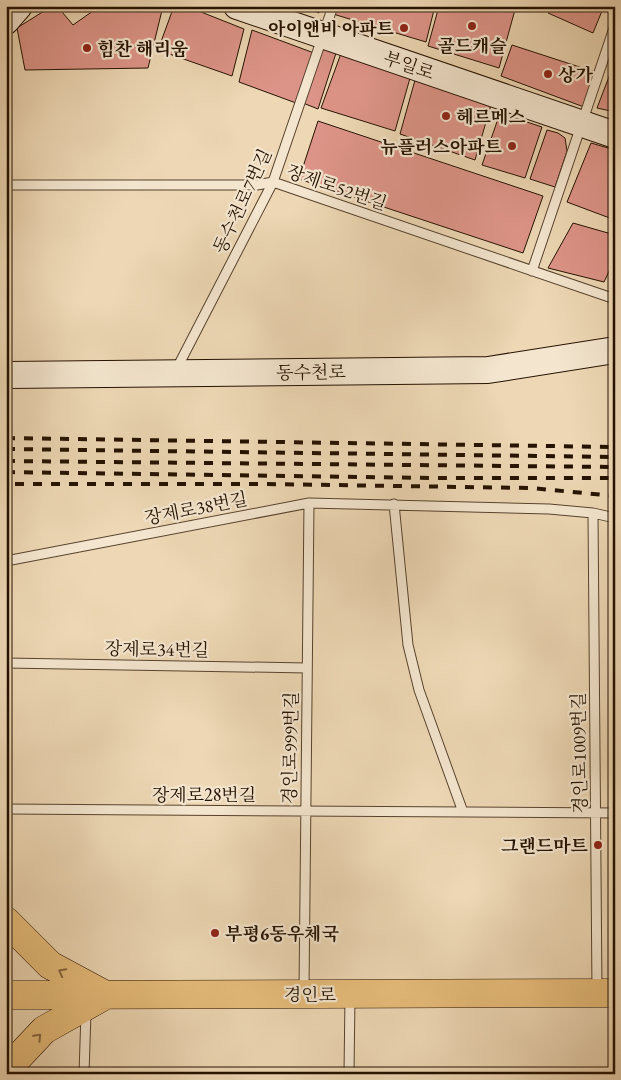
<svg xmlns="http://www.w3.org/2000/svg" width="621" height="1080" viewBox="0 0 621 1080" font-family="'EB Garamond','Noto Serif KR',serif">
  <rect width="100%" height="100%" fill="#edd7b4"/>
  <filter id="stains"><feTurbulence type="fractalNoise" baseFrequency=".004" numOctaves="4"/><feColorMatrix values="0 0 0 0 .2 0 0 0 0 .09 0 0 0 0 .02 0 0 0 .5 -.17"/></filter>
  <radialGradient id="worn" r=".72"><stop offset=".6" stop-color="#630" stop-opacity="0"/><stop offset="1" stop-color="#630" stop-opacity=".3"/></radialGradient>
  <path fill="#dd9488" stroke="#251200" d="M 52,6 L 57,6 L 73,25 L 100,6 L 163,6 L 148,68 L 25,70 L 17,28 Z
    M 174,6 L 186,6 L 244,29 L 232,76 L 158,50 Z
    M 301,6 L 322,6 L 319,13 Z
    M 335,6 L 435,6 L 426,42 L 333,14 Z
    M 439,6 L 516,6 L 499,68 L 428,46 Z
    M 551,6 L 604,6 L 593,33 L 548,13 Z
    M 252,30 L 314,53 L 296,103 L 239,82 Z
    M 320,43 L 337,50 L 318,109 L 303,103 Z
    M 512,45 L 595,72 L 584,107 L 501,76 Z
    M 343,48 L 412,71 L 395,131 L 321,108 Z
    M 615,61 L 615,112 L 597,108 Z
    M 417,73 L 493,98 L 475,160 L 400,134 Z
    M 500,113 L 542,127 L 525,178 L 482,165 Z
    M 318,121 L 543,196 L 523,253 L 299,179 Z
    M 547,130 L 558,133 L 565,138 L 567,151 L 555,187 L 530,179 Z
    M 591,143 L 615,150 L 615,220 L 567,202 Z
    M 573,223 L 615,235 L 615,259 L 604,282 L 548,268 Z"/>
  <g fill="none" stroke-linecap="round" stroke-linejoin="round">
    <defs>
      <path id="lane" d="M 6,185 L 257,185 L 273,182 L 615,299
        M 532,271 L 615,25
        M 176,370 L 273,182 L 333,6
        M 394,504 L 408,645 L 419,690 L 463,812
        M 593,513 L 597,990
        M 6,561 L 309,503 L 549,509 L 593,513 L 615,518
        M 6,663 L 307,668
        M 6,809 L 615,813
        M 304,990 L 309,503
        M 84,1074 L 86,1012
        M 349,1074 L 350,996"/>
      <path id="secondary" d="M 237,6 L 615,135
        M 6,21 L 19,6
        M 6,375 L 488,370 L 615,350"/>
      <path id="primary" d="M 6,921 L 50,965 L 102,993
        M 6,995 L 615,993
        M 8,1074 L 12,1064 L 44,1030 L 104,996"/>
    </defs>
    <use href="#lane" stroke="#57432d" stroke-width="11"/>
    <use href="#secondary" stroke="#251200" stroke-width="28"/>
    <use href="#primary" stroke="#251200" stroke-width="29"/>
    <use href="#lane" stroke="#f3e5ce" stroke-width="9"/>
    <use href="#secondary" stroke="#f3e5ce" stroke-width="26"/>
    <use href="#primary" stroke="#e6bc7a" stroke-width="28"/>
    <path stroke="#251200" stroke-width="4" stroke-dasharray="9 9" stroke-linecap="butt" d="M 6,438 L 615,447
      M 6,449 L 615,457
      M 6,461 L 615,467
      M 6,472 L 433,478 L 615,478
      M 15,484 L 264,484 L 531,488 L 615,496"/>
  </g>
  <defs><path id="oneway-chevron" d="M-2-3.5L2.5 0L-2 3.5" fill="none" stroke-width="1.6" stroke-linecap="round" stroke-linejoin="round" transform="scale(1.25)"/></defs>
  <g stroke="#86673d">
    <use href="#oneway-chevron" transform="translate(62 972) rotate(-152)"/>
    <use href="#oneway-chevron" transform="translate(38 1037) rotate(-46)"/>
  </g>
  <g fill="#8f2418" stroke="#f3e5ce" stroke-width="2">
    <circle cx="472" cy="26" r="5"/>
    <circle cx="404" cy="28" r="5"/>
    <circle cx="87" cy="48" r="5"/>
    <circle cx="548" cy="74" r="5"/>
    <circle cx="446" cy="116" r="5"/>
    <circle cx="512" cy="146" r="5"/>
    <circle cx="598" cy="845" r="5"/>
    <circle cx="215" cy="933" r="5"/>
  </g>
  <g text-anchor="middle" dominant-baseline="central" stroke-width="4.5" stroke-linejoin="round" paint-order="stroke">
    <g font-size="18" font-weight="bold" fill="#251200" stroke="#f3e5ce" text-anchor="start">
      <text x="394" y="28" text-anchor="end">아이앤비 아파트</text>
      <text x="472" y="45" text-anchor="middle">골드캐슬</text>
      <text x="97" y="48">힘찬 해리움</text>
      <text x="558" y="74">상가</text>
      <text x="456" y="116">헤르메스</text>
      <text x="502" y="146" text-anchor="end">뉴플러스아파트</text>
      <text x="588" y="845" text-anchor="end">그랜드마트</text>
      <text x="225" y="933">부평6동우체국</text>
    </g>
    <g font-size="18" fill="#251200" stroke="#f3e5ce">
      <text transform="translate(409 65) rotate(19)">부일로</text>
      <text transform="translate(337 187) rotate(19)">장제로52번길</text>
      <text transform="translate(242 201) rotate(-65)">동수천로7번길</text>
      <text transform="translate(311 372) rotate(-1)">동수천로</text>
      <text transform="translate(196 508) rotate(-11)">장제로38번길</text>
      <text transform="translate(157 649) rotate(1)">장제로34번길</text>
      <text transform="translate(290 748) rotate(-89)">경인로999번길</text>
      <text transform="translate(579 753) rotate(-91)">경인로1009번길</text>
      <text x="204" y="794">장제로28번길</text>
      <text x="310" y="994">경인로</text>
    </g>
  </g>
  <rect width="621" height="1080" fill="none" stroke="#edd7b4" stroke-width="25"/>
  <rect x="8" y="8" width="606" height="1065" fill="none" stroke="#251200" stroke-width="2.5"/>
  <rect x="12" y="12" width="596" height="1055" fill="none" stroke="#251200"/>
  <rect width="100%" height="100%" filter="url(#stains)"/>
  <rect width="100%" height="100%" fill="url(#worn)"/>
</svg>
